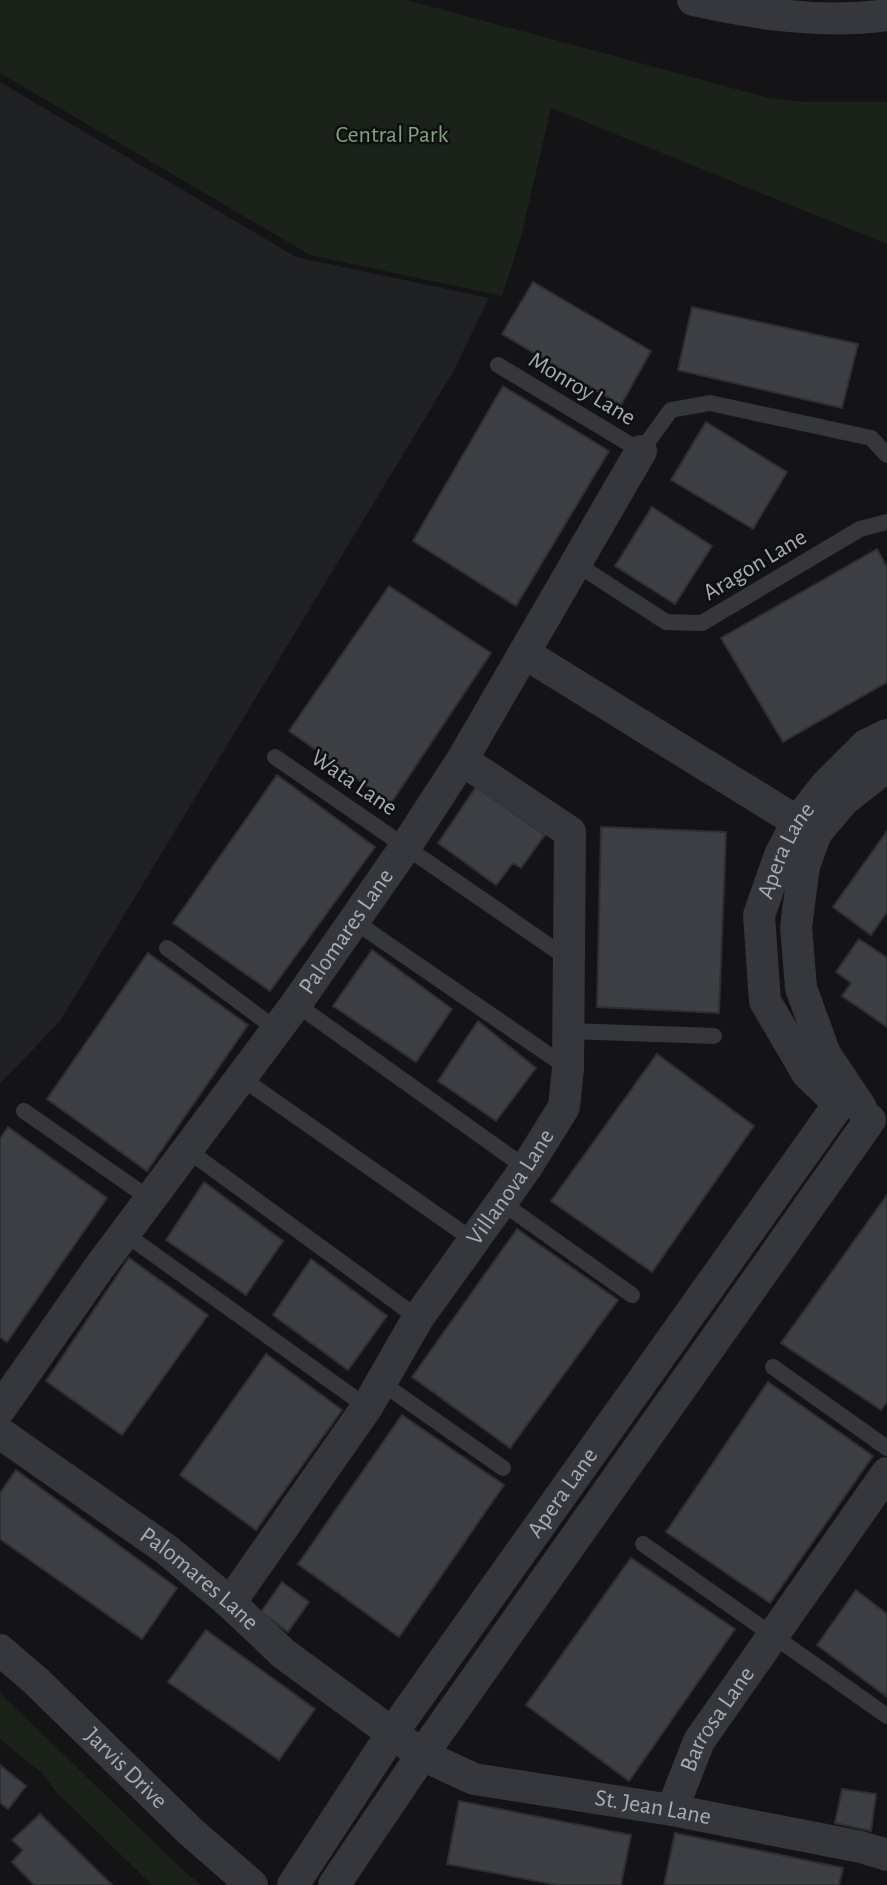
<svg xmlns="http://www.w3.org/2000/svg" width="887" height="1885" viewBox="0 0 887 1885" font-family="'Alegreya Sans',sans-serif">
  <rect width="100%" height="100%" fill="#141416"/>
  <path fill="#202123" d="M 0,82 L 296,257 L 489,298 L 453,372 L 60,1021 L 0,1084 Z"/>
  <path fill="#1a221a" d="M 0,0 L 407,0 L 769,98 L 803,102 L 887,102 L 887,244 L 551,108 L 520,241 L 502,296 L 310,255 L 0,73 Z
    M 0,1693 L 184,1871 L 201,1885 L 152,1885 L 56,1792 L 43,1774 L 0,1739 Z"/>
  <path fill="#3e3f44" stroke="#2e2f32" stroke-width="2" d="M 533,282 L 651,351 L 621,405 L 502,334 Z
    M 692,307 L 858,344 L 842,408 L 678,370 Z
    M 503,386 L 609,451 L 516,606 L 413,541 Z
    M 706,422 L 787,472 L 753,529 L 671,480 Z
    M 652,507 L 712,546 L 675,604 L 615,566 Z
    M 877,549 L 887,567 L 887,682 L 783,742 L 721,638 Z
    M 389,586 L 491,653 L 391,803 L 289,731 Z
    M 277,775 L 375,847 L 270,991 L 173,923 Z
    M 476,787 L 545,835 L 521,868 L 513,863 L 496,885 L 438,843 Z
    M 601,827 L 726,832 L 719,1013 L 597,1007 Z
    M 887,831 L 887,912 L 871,935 L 833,907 Z
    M 859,939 L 887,958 L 887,1027 L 842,996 L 851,983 L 836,972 Z
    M 372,950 L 452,1009 L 416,1062 L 333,1006 Z
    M 148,953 L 248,1025 L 147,1171 L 47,1099 Z
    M 478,1021 L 536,1068 L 496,1121 L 438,1081 Z
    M 657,1054 L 754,1126 L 652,1272 L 551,1201 Z
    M 8,1127 L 107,1198 L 7,1342 L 0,1337 L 0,1139 Z
    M 204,1182 L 283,1241 L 246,1295 L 166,1240 Z
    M 887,1195 L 887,1402 L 881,1410 L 781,1343 Z
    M 517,1229 L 618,1300 L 510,1448 L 412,1377 Z
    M 129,1258 L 208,1315 L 122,1435 L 46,1381 Z
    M 311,1259 L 387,1316 L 348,1370 L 273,1315 Z
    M 266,1354 L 342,1410 L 256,1530 L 180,1475 Z
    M 768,1382 L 873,1456 L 770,1603 L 666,1532 Z
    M 402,1415 L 504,1485 L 399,1637 L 298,1564 Z
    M 16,1470 L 177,1588 L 142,1639 L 0,1539 L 0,1493 Z
    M 631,1558 L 735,1629 L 629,1781 L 526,1705 Z
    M 282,1582 L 309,1602 L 288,1632 L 261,1612 Z
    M 856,1590 L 887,1614 L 887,1697 L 817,1645 Z
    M 206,1630 L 315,1709 L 279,1760 L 168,1682 Z
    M 0,1765 L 26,1786 L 8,1809 L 0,1803 Z
    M 842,1789 L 876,1794 L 871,1831 L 835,1823 Z
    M 459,1801 L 631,1835 L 621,1885 L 557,1885 L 447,1864 Z
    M 40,1814 L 112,1885 L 34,1885 L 12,1862 L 23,1850 L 12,1840 Z
    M 675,1833 L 843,1868 L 839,1885 L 664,1885 Z"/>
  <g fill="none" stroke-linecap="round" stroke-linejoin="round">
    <path stroke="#35373c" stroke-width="16" d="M 498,365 L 641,451 L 671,410 L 710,403 L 871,438 L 887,455
      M 575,563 L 666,622 L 702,623 L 860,529 L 887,522
      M 275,757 L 567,958
      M 354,921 L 568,1068
      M 167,948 L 276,1029
      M 296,1004 L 526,1168
      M 569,1031 L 714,1036
      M 240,1077 L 473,1240
      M 24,1111 L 150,1199
      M 186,1149 L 418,1318
      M 501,1202 L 632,1295
      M 124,1233 L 367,1407
      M 773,1367 L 887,1448
      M 379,1381 L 503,1468
      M 643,1544 L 887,1716"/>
    <g stroke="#35373c" stroke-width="32">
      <path d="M 693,0 C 756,14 823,24 887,15"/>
      <path d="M 524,653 L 814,832"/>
      <path d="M 861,1108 L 825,1054 L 801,988 L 796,927 L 804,866 L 816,833 L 844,800 L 887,766"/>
      <path id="s1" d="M 0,1409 L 98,1269 L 296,1004 L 406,846 L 462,760 L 641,451"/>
      <path id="s2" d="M 0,1433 L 167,1550 L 230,1603 L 284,1654 L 422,1755 L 474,1779 L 672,1810 L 861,1847 L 887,1855"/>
      <path id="s3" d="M 230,1603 L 367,1407 L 418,1318 L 526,1168 L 564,1107 L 568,1068 L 570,832 L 462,760"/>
      <path id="s4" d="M 0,1650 L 36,1681 L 191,1832 L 252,1885"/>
      <path id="s5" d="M 672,1810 L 699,1741 L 887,1473"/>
      <path id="s6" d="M 293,1885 L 393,1732 L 839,1104 L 807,1073 L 765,1001 L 759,915 L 780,855 L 797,822 L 827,784 L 866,745 L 887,735"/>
      <path d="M 334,1885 L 422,1755 L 870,1120"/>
    </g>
  </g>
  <g text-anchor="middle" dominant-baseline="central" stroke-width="5" stroke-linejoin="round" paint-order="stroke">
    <g font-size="24" fill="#7da47a" stroke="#0f0f11">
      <text x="392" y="135">Central Park</text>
    </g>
    <g font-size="24" fill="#a5adb8" stroke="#0f0f11">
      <text transform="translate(582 389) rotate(31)">Monroy Lane</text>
      <text transform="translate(755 565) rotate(-31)">Aragon Lane</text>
      <text transform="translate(354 783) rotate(34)">Wata Lane</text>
      <text stroke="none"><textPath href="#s6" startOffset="1237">Apera Lane</textPath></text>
      <text stroke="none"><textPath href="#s1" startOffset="590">Palomares Lane</textPath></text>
      <text stroke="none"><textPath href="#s3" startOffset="502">Villanova Lane</textPath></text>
      <text stroke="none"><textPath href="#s6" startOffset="476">Apera Lane</textPath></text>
      <text stroke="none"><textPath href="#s2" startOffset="247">Palomares Lane</textPath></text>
      <text stroke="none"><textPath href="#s5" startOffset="102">Barrosa Lane</textPath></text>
      <text stroke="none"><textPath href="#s4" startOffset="173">Jarvis Drive</textPath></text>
      <text stroke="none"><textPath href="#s2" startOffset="770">St. Jean Lane</textPath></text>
    </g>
  </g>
</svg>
